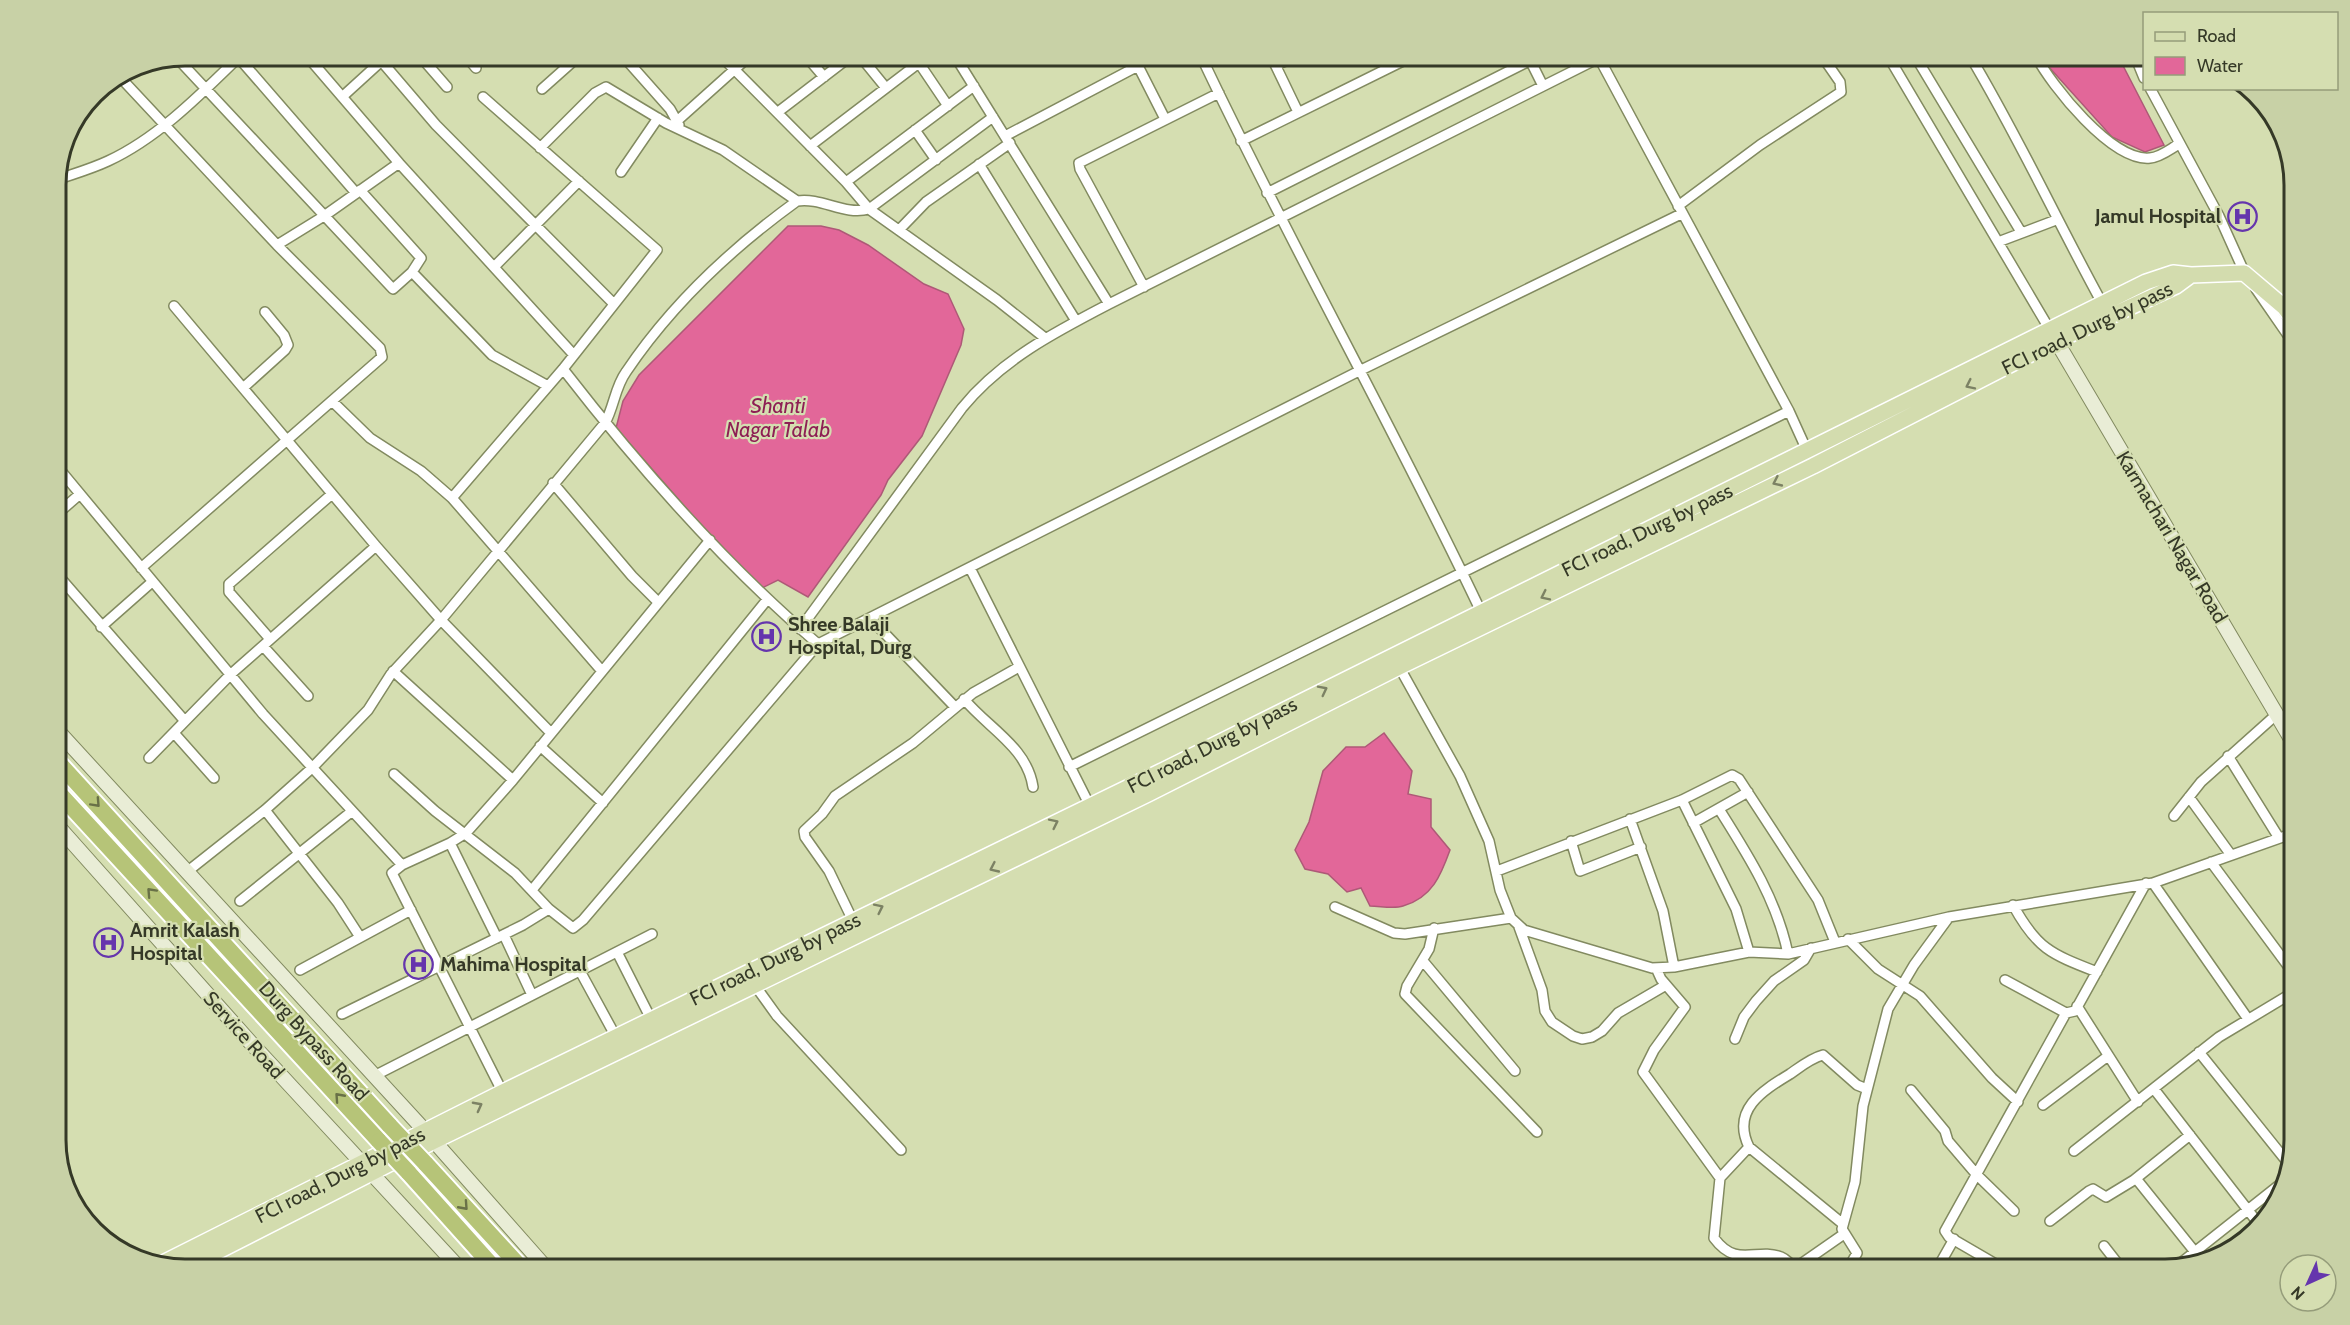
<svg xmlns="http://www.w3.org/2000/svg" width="2350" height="1325" viewBox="0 0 2350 1325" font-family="Cabin,sans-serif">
  <rect width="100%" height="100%" fill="#d5deb1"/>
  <path fill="#e26799" stroke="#ae5977" stroke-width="1.5" d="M 2039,56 L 2118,56 L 2164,145 L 2145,152 L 2112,137 Z
    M 788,226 L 821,226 L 839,230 L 868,245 L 924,284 L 948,294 L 964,329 L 961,345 L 922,436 L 888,480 L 881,495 L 808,597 L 778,580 L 762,588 L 707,532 L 616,428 L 623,401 L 639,375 Z
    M 1384,733 L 1412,771 L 1408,794 L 1431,799 L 1431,827 L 1450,850 C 1441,875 1432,898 1403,906 C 1394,909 1380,906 1370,906 L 1361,888 L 1347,892 L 1328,874 L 1305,869 L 1295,850 L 1309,822 L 1323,771 L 1346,747 L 1365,747 Z"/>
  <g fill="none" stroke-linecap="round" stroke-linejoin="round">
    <defs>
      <path id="street" d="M 377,56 L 436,125 L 613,303
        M 420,56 L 447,87
        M 466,56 L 476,68
        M 623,56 L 670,109 L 679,125
        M 721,56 L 846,182 L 869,209 L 997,300 L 1045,338
        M 806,56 L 824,77
        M 860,56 L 886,88
        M 955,56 L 1109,304
        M 1133,56 L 1165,119
        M 1201,56 C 1290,245 1394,427 1483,616
        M 1271,56 L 1298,112
        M 1528,56 L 1543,86
        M 1598,56 L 1789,411 L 1809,455
        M 1888,56 L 2050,330
        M 1915,56 L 2021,232
        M 1970,56 C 2018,136 2057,221 2102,303
        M 2036,56 C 2051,85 2112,162 2150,158 C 2161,157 2170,149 2179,144
        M 2135,56 L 2144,78
        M 176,57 L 393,289 L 412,272 L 492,355 L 548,386
        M 238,57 L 356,193
        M 1024,58 L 1028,56
        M 919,63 L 948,106
        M 1276,65 L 1298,56
        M 119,76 L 277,245
        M 2150,88 L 2219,216 L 2246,276
        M 542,89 L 579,56
        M 342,97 L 387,56
        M 778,112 L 851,56
        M 677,121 L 744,61 L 746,56
        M 915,130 L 936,160
        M 1005,136 L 1138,66
        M 1241,141 L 1413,56
        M 810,146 L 928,56
        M 540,148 L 595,93 L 606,87 L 666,123 L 723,150 L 797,201
        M 399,163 L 573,354
        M 979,164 L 1076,321
        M 621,172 L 658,118
        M 56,180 C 73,174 91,169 108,161 C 158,138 201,94 240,56
        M 846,182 L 974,86
        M 360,190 L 421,258 L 412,272
        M 1267,193 L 1539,56
        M 1678,206 L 1760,145 L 1841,92 L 1840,82 L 1822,56
        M 899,230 L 926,202 L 1010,143
        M 1998,242 L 2056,220
        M 494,267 L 579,181
        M 1144,287 L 1080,169 L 1079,163 L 1219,93
        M 2256,289 L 2294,344
        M 174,306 L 376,546 L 441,620 L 551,733
        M 563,369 C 639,467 723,563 818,644
        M 243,388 L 285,350 L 288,345 L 284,335 L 265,312
        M 333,402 L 370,438 L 421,471 L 452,498 L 601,670
        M 56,465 L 263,714 L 402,865
        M 553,483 L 632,576 L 658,602
        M 452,498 L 563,369 L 657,250 L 483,97
        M 56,515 L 80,494
        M 141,568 L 382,357 L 380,348 L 277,245 L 324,216 L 399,163 L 307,56
        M 970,568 L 1090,806
        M 56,573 L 184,720
        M 870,618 L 955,707
        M 101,627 L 152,582
        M 800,629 L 962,408 C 1001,360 1055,332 1109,304 L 1599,58
        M 270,639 L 229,592 L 229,584 L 332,494
        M 263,646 L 308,696
        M 1397,663 L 1460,776 L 1489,841 L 1500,890 L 1511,918 L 1524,930 L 1652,968 L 1674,967 L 1749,952 L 1788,954 L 1949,917 L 2153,883 L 2294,833
        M 393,671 L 513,780
        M 964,699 C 988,728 1027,747 1033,787
        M 174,733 L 214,778
        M 540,746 L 603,803
        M 2228,756 L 2279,838
        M 149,758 L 231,674 L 376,546
        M 1069,767 L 1789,411
        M 394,774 L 435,811 L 515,873 L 549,909 L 573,928 L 583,920 L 818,644 L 1361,370 L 1681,214
        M 2189,797 L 2231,855
        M 1682,800 L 1736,909 L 1749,952
        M 1719,809 C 1748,855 1777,900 1788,954
        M 265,810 L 338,903 L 360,937
        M 2174,816 L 2201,782 L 2277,714
        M 1630,819 L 1663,911 L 1674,967
        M 1693,823 L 1748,792
        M 1571,841 L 1580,871 L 1641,847
        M 450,843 L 497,938
        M 2211,862 L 2294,974
        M 188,871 L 265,810 L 312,768 L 368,710 L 391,674 L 441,620 L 605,423 C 614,407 615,387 626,372 C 671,305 732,248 797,201 C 822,197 844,216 869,209 L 993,117
        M 1497,871 L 1682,800 L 1732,775 L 1739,779 L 1818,900 L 1835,942
        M 2153,883 L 2248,1019
        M 532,890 L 766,601
        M 240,901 L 351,812
        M 2013,905 C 2037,949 2051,954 2097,972
        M 1335,907 L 1394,933 L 1405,934 L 1511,918
        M 855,925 L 829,871 L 805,837 L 804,831 L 822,814 L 835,796 L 913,743 L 973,693 L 1019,667
        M 1519,927 L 1542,990 L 1545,1011 L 1552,1022 L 1573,1036 L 1582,1039 L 1592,1037 L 1602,1031 L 1618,1013 L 1666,985
        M 1434,928 L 1429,949 L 1407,986 L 1405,994 L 1537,1132
        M 504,935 L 532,995
        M 1848,939 L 1878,969 L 1920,996 L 1992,1078 L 2018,1102
        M 617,952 L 651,1019
        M 1423,961 L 1515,1071
        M 1656,968 L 1661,979 L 1685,1007 L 1654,1050 L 1643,1072 L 1720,1178
        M 300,970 L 411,910
        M 580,971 L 616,1037
        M 2005,980 L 2066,1013 L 2075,1011 L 2146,883
        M 754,984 L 777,1016 L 901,1150
        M 2077,1006 L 2138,1102
        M 342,1014 L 523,925 L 549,909
        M 1735,1039 L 1744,1017 L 1756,1001 L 1774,981 L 1804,960 L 1811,948
        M 2199,1052 L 2288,1163
        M 374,1076 L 652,934
        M 2291,1076 L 2294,1081
        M 2154,1089 L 2258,1223
        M 1911,1090 L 1945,1131 L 1948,1141 L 1977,1175 L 2014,1211
        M 504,1095 L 392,873 L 402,865 L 450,843 L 466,833 L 513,780 L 710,540
        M 2043,1105 L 2108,1056
        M 1749,1147 L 1720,1178 L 1714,1238 C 1737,1269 1756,1247 1781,1257 C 1788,1260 1790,1266 1798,1266 L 1844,1234
        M 2074,1151 L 2219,1037 L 2294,992
        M 2134,1180 L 2190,1135
        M 2050,1221 L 2089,1191 L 2093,1189 L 2106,1197 L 2134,1180 L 2138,1181 L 2195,1252
        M 1843,1224 L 1749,1147 C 1731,1110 1762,1091 1790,1074 C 1800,1067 1811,1058 1823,1055 L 1857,1085 L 1867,1089
        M 2104,1246 L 2122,1269
        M 2177,1266 L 2283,1182
        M 1848,1269 L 1857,1253 L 1842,1229 L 1855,1182 L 1863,1106 L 1888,1009 L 1914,965 L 1949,917
        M 1937,1269 L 1954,1239
        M 2004,1269 L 1949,1237 L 1945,1231 L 2066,1013"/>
      <path id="secondary" d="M 2051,332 L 2294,744
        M 56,729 L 426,1132 L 547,1269
        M 56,824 L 250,1042 L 460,1269"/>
      <path id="primary" d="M 163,1263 L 503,1092 L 1164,770 L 2146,282 L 2173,273 L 2191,275 L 2244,273 L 2284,307 L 2294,320
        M 183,1269 L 434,1141 L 1148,794 L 1399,667 L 1813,466 L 2056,341 L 2176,286 L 2191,275"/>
      <path id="highway" d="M 56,760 L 390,1126
        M 56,790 L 379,1141
        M 425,1163 L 522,1269
        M 408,1172 L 495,1269"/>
    </defs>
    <use href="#street" stroke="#828a60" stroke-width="12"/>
    <use href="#secondary" stroke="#828a60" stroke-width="16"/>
    <use href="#primary" stroke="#fff" stroke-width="18"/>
    <use href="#highway" stroke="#fff" stroke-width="20"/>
    <use href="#street" stroke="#fff" stroke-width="9"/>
    <use href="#secondary" stroke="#e9edd6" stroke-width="14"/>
    <use href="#primary" stroke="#d3dcae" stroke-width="15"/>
    <use href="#highway" stroke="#b6c478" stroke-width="16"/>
    <defs>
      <path id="highway-bridge" d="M 390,1126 L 425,1163
        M 379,1141 L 408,1172"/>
    </defs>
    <use href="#highway-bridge" stroke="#fff" stroke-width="20" stroke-linecap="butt"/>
    <use href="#highway-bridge" stroke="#b6c478" stroke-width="16"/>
  </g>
  <defs><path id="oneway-chevron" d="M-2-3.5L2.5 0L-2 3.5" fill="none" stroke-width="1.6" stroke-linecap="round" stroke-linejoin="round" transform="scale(1.5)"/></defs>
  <g stroke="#7c8264">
    <use href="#oneway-chevron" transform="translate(1970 385) rotate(154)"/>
    <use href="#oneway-chevron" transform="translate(1777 482) rotate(155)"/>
    <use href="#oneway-chevron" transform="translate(1545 596) rotate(154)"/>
    <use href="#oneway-chevron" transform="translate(1323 690) rotate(-27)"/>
    <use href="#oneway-chevron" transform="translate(1054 823) rotate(-26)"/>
    <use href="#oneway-chevron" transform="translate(994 868) rotate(155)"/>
    <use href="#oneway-chevron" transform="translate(879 908) rotate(-26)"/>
    <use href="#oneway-chevron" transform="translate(478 1106) rotate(-28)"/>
  </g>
  <g stroke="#697147">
    <use href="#oneway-chevron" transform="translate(96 803) rotate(47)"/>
    <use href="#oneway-chevron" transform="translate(151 892) rotate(-133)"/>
    <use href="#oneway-chevron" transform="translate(339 1097) rotate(-132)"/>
    <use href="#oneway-chevron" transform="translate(464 1206) rotate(48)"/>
  </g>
  <defs>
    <symbol id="hospital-ring" viewBox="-11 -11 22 22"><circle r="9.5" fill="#d5deb1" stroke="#6535ad" stroke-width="1.5"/><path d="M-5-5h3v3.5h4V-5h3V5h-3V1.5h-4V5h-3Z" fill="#6535ad"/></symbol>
  </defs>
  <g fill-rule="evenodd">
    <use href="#hospital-ring" x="2226" y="200" width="33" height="33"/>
    <use href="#hospital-ring" x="750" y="620" width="33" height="33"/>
    <use href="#hospital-ring" x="92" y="926" width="33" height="33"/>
    <use href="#hospital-ring" x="402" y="948" width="33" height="33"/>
  </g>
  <g text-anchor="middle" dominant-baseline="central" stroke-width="4.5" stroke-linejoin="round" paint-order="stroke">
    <g font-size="20" font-weight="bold" fill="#353927" stroke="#d5deb1" text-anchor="start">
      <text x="2221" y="216" text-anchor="end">Jamul Hospital</text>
      <text x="788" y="624">Shree Balaji<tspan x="788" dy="23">Hospital, Durg</tspan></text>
      <text x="130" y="930">Amrit Kalash<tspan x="130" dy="23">Hospital</tspan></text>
      <text x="440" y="964">Mahima Hospital</text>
    </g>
    <g font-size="20" fill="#353927" stroke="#d5deb1">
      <text transform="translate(2087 328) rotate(-26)">FCI road, Durg by pass</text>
      <text transform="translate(1647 530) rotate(-26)">FCI road, Durg by pass</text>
      <text transform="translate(2172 537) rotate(59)">Karmachari Nagar Road</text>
      <text transform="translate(1212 745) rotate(-27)">FCI road, Durg by pass</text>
      <text transform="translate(775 959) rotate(-26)">FCI road, Durg by pass</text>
      <text transform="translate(244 1035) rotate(48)">Service Road</text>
      <text transform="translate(314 1041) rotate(48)">Durg Bypass Road</text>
      <text transform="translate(340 1175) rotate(-27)">FCI road, Durg by pass</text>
    </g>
    <g font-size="21" font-style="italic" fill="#8e1f54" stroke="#d5deb1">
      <text x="778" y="405">Shanti<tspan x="778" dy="24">Nagar Talab</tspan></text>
    </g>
  </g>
  <path d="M0 0H2350V1325H0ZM185 66H2165A119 119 0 0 1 2284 185V1140A119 119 0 0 1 2165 1259H185A119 119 0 0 1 66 1140V185A119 119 0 0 1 185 66Z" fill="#c8d1a6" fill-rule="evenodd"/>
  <path fill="none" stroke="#353927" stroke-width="3" d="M185 66H2165A119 119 0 0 1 2284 185V1140A119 119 0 0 1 2165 1259H185A119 119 0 0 1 66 1140V185A119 119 0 0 1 185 66Z"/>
  <rect x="2143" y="12" width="195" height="78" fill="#d5deb1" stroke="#959c7a" stroke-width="1.5"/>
  <rect x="2155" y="32" width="30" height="9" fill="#d3dcae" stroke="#959c7a" stroke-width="1.5"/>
  <text x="2197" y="42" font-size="18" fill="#353927">Road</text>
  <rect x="2155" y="57" width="30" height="18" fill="#e26799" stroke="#959c7a" stroke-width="1.5"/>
  <text x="2197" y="72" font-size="18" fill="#353927">Water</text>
  <g transform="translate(2308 1283) rotate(225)"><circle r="28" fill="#d5deb1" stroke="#959c7a" stroke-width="1.5"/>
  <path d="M0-4.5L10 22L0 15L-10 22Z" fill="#6535ad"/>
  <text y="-9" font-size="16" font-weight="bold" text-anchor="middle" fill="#353927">N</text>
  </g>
</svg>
